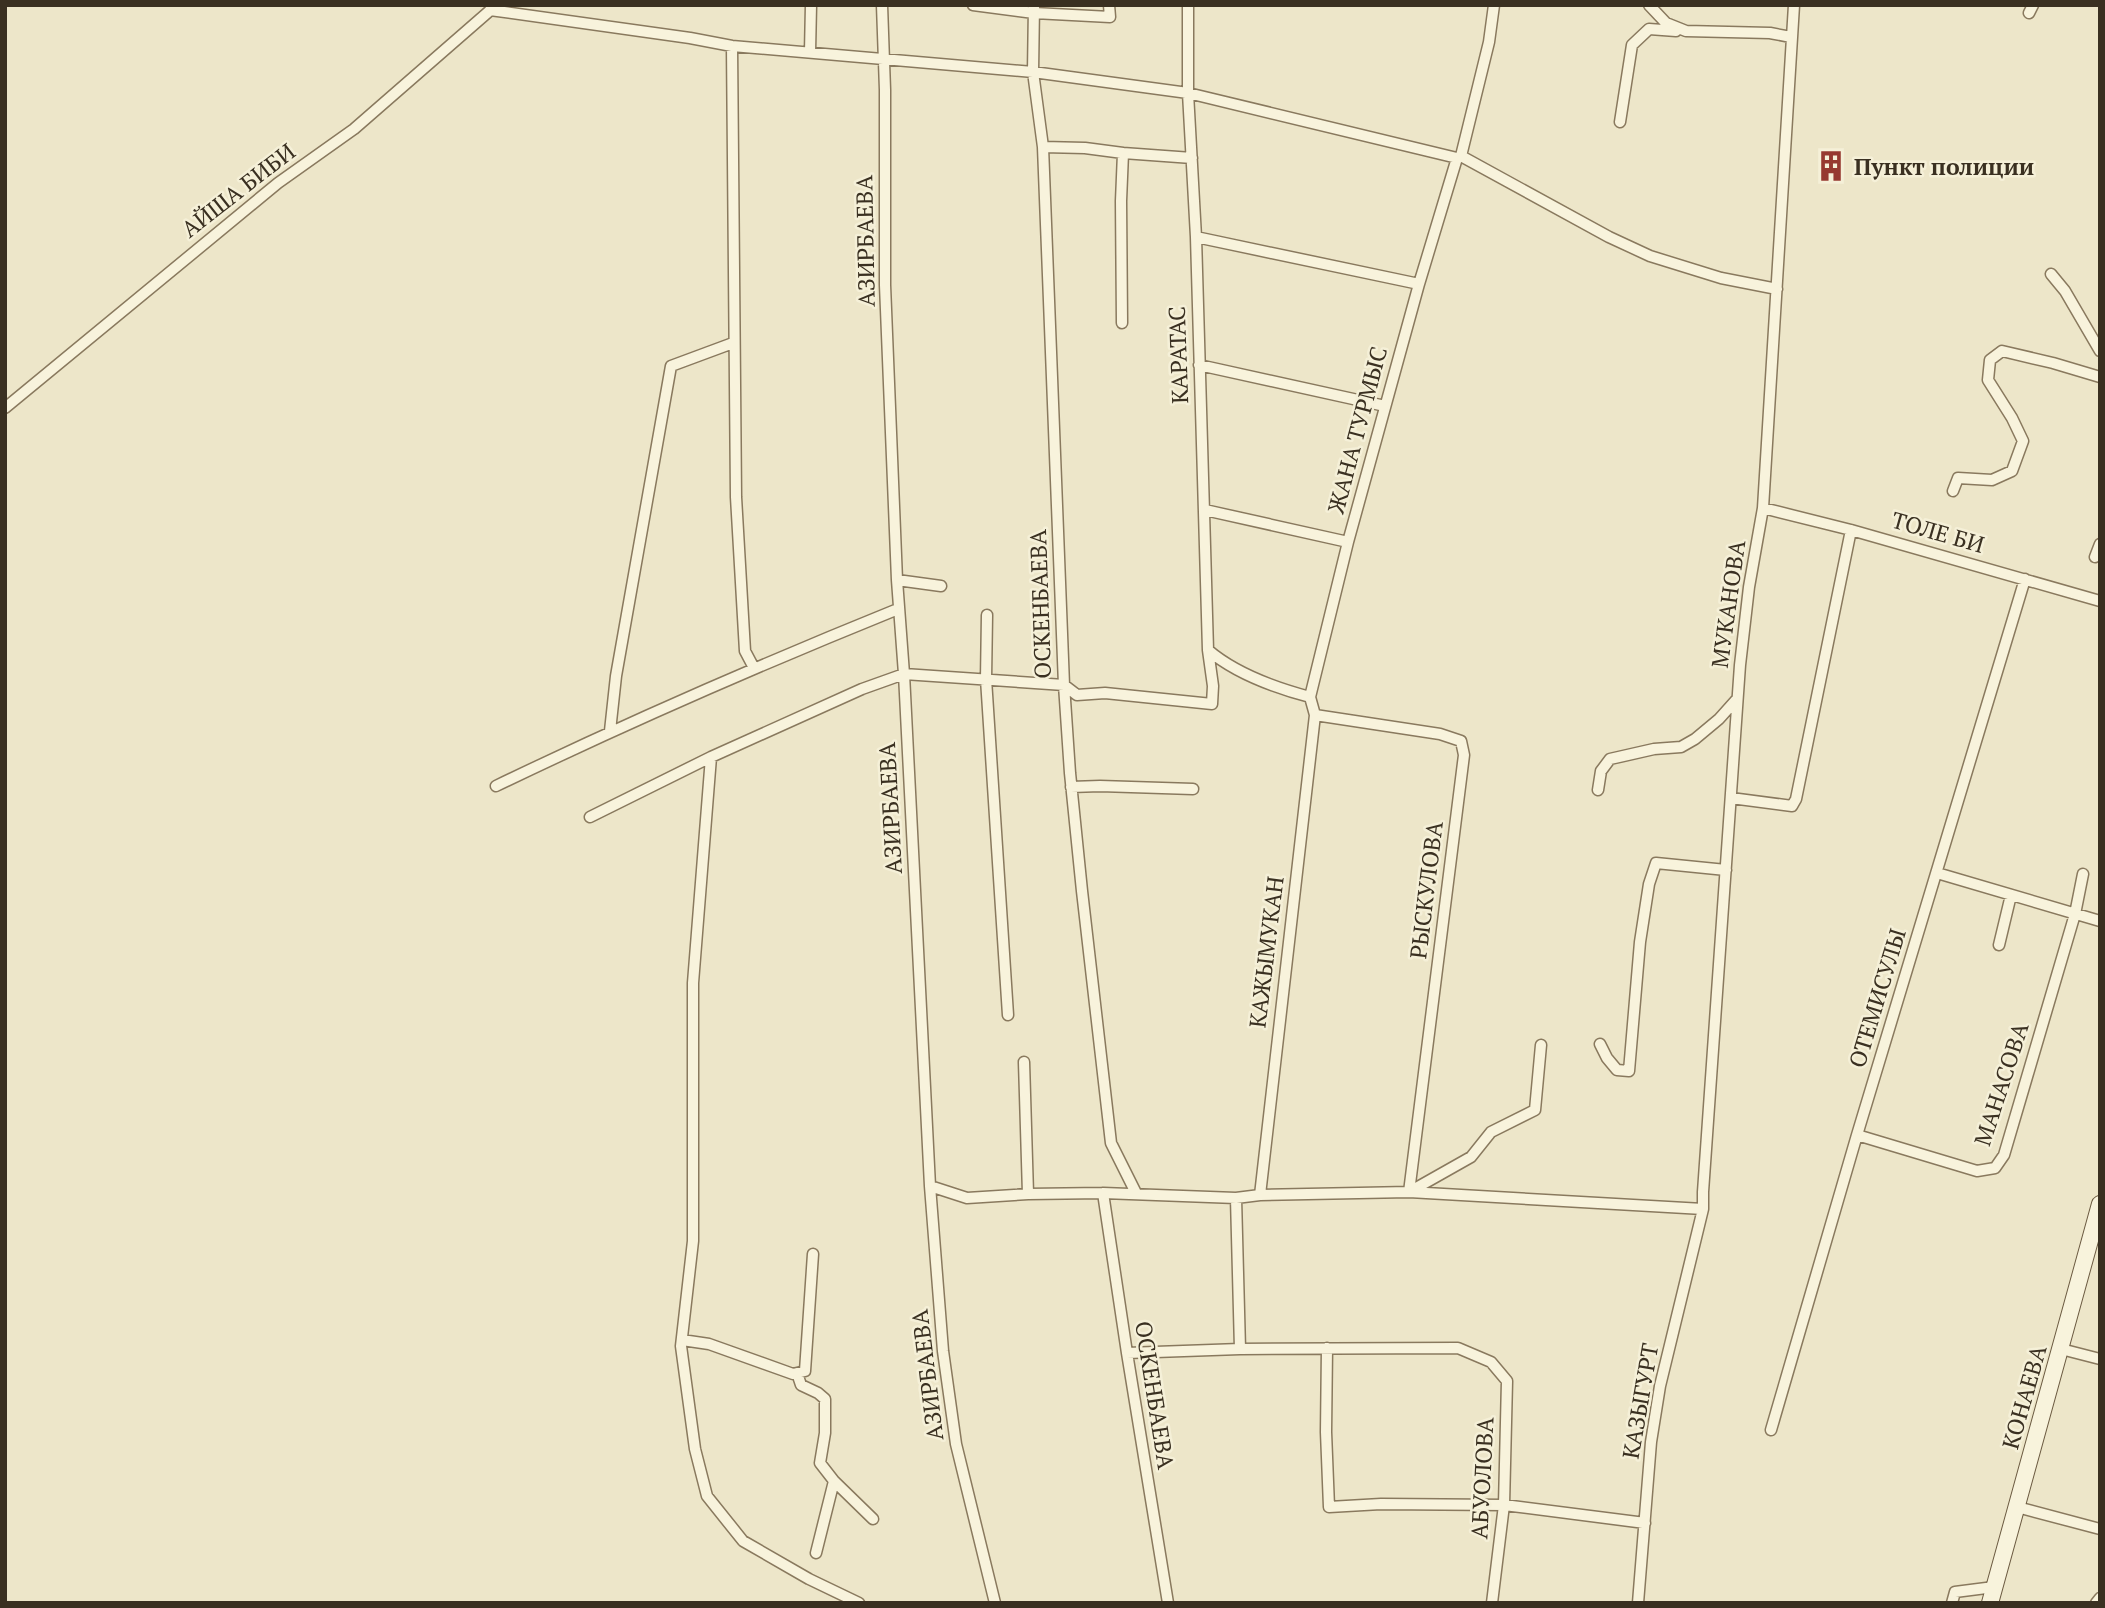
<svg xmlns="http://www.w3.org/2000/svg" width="2105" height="1608" viewBox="0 0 2105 1608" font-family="'PT Serif',serif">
  <rect width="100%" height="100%" fill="#ede6c9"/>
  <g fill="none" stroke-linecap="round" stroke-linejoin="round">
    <defs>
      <path id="minor" d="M 882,5 L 885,90 L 885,285 L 897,580 L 904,674 L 930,1186 L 943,1351 L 956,1444 L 995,1603
        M 973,5 L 1034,13 L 1110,17 L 1109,5
        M 1034,5 L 1033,72 L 1043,147 L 1064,685 L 1070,773 L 1082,891 L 1111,1143 L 1136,1193
        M 1649,5 L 1666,23 L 1686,31 L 1770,33 L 1791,37
        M 490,10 L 690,38 L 732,46 L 1033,72 L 1188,93 L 1457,158 L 1461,156 L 1609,237 L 1650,256 L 1721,278 L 1777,289
        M 2029,13 L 2033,5
        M 732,46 L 736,497 L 745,651 L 754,668
        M 810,52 L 811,5
        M 1620,122 L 1632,45 L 1649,29 L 1676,31
        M 1043,147 L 1085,148 L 1123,153
        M 1461,156 L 1489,42 L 1494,5
        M 1196,237 L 1419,284
        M 2051,274 L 2065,291 L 2100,351
        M 1122,323 L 1121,201 L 1123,153 L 1192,158
        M 1199,365 L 1385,406
        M 5,408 L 278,183 L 354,129 L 494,7
        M 1953,491 L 1958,478 L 1992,480 L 2012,471 L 2023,441 L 2012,418 L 1988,380 L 1990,360 L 2002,351 L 2053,363 L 2100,377
        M 1763,508 L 1851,530 L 2100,601
        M 1205,510 L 1348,542
        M 2095,557 L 2100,544
        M 897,580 L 941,586
        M 987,615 L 986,679 L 1008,1015
        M 1208,650 C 1235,673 1276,688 1310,697
        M 1315,715 L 1440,734 L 1461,741 L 1464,755 L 1409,1192
        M 610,731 L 616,676 L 671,366 L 733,343
        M 711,757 L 693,983 L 693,1241 L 681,1346 L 695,1449 L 707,1496 L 743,1541 L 809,1579 L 859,1603
        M 496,786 C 629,722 762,664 898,609
        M 1071,787 L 1100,786 L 1193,789
        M 1598,790 L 1601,771 L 1610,759 L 1654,749 L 1681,747 L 1695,739 L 1719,719 L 1736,700
        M 1731,798 L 1792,806 L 1796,799 L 1851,530
        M 590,817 L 711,757 L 862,689 L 904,674 L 1064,685 L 1077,695 L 1105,693 L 1212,704 L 1213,686 L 1208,650 L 1196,237 L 1188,93 L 1188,5
        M 1937,873 L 2100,921
        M 1999,945 L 2011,895
        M 1600,1044 L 1607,1058 L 1617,1070 L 1629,1071 L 1640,942 L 1649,884 L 1656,863 L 1726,870
        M 1024,1062 L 1028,1194
        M 1857,1135 L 1977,1171 L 1995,1168 L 2004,1155 L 2075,914 L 2083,874
        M 930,1186 L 967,1198 L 1028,1194 L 1103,1193 L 1236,1198 L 1260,1195 L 1409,1192 L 1703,1209
        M 1409,1192 L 1471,1157 L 1491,1132 L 1535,1110 L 1541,1045
        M 1103,1193 L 1127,1353 L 1168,1603
        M 1260,1195 L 1315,715 L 1310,697 L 1348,542 L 1419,284 L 1457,158
        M 1236,1198 L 1240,1349
        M 682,1340 L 709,1344 L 793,1374 L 805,1371 L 813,1254
        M 1327,1348 L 1326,1432 L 1329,1507 L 1381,1504 L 1504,1505 L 1645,1523
        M 2061,1349 L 2100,1359
        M 1127,1353 L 1240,1349 L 1458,1348 L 1491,1362 L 1507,1381 L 1504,1505 L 1492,1603
        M 797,1373 L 801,1385 L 818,1393 L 825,1399 L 825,1433 L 820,1463 L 834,1481 L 816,1553
        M 1771,1430 L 1857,1135 L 2025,579
        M 834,1481 L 873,1519
        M 2017,1507 L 2100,1529
        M 1638,1603 L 1651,1442 L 1660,1386 L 1703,1209 L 1703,1192 L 1740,665 L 1749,587 L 1763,508 L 1794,5
        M 1952,1603 L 1955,1592 L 1994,1587
        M 2096,1603 L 2100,1598"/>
      <path id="secondary" d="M 1990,1603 L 2100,1204"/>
    </defs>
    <use href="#minor" stroke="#89795e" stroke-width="13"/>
    <use href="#secondary" stroke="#6b5a41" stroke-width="18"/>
    <use href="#minor" stroke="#f8f3dc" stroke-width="10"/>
    <use href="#secondary" stroke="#f8f3dc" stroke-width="16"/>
  </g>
  <defs>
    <symbol id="building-bare" viewBox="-9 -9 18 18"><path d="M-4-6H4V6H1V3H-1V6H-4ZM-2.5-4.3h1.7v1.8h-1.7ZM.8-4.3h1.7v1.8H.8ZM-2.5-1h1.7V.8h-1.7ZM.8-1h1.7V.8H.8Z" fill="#963930" stroke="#f5f0d8" stroke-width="2.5" paint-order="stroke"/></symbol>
  </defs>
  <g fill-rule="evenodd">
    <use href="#building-bare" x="1809" y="144" width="44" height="44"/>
  </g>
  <g text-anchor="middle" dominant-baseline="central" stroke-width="5" stroke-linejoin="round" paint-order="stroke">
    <g font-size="23" font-weight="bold" fill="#3a3021" stroke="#f5f0d8" text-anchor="start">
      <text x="1854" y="166">Пункт полиции</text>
    </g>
    <g font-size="23" fill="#3a3021" stroke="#f5f0d8">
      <text transform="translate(238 190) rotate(-38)">АЙША БИБИ</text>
      <text transform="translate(865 241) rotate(-91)">АЗИРБАЕВА</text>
      <text transform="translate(1178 355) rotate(-92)">КАРАТАС</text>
      <text transform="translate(1357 430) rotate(-75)">ЖАНА ТУРМЫС</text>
      <text transform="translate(1938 532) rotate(16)">ТОЛЕ БИ</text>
      <text transform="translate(1040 604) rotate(-92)">ОСКЕНБАЕВА</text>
      <text transform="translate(1728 604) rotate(-82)">МУКАНОВА</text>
      <text transform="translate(890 808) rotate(-93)">АЗИРБАЕВА</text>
      <text transform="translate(1426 890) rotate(-83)">РЫСКУЛОВА</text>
      <text transform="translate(1266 952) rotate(-83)">КАЖЫМУКАН</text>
      <text transform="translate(1877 998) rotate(-73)">ОТЕМИСУЛЫ</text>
      <text transform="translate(2001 1084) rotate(-72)">МАНАСОВА</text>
      <text transform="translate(927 1375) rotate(-97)">АЗИРБАЕВА</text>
      <text transform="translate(1155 1395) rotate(81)">ОСКЕНБАЕВА</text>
      <text transform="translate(2024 1397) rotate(-74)">КОНАЕВА</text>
      <text transform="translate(1640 1401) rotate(-80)">КАЗЫГУРТ</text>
      <text transform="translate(1482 1478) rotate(-87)">АБУОЛОВА</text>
    </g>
  </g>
  <rect width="2105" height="1608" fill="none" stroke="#3a3021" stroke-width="14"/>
</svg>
